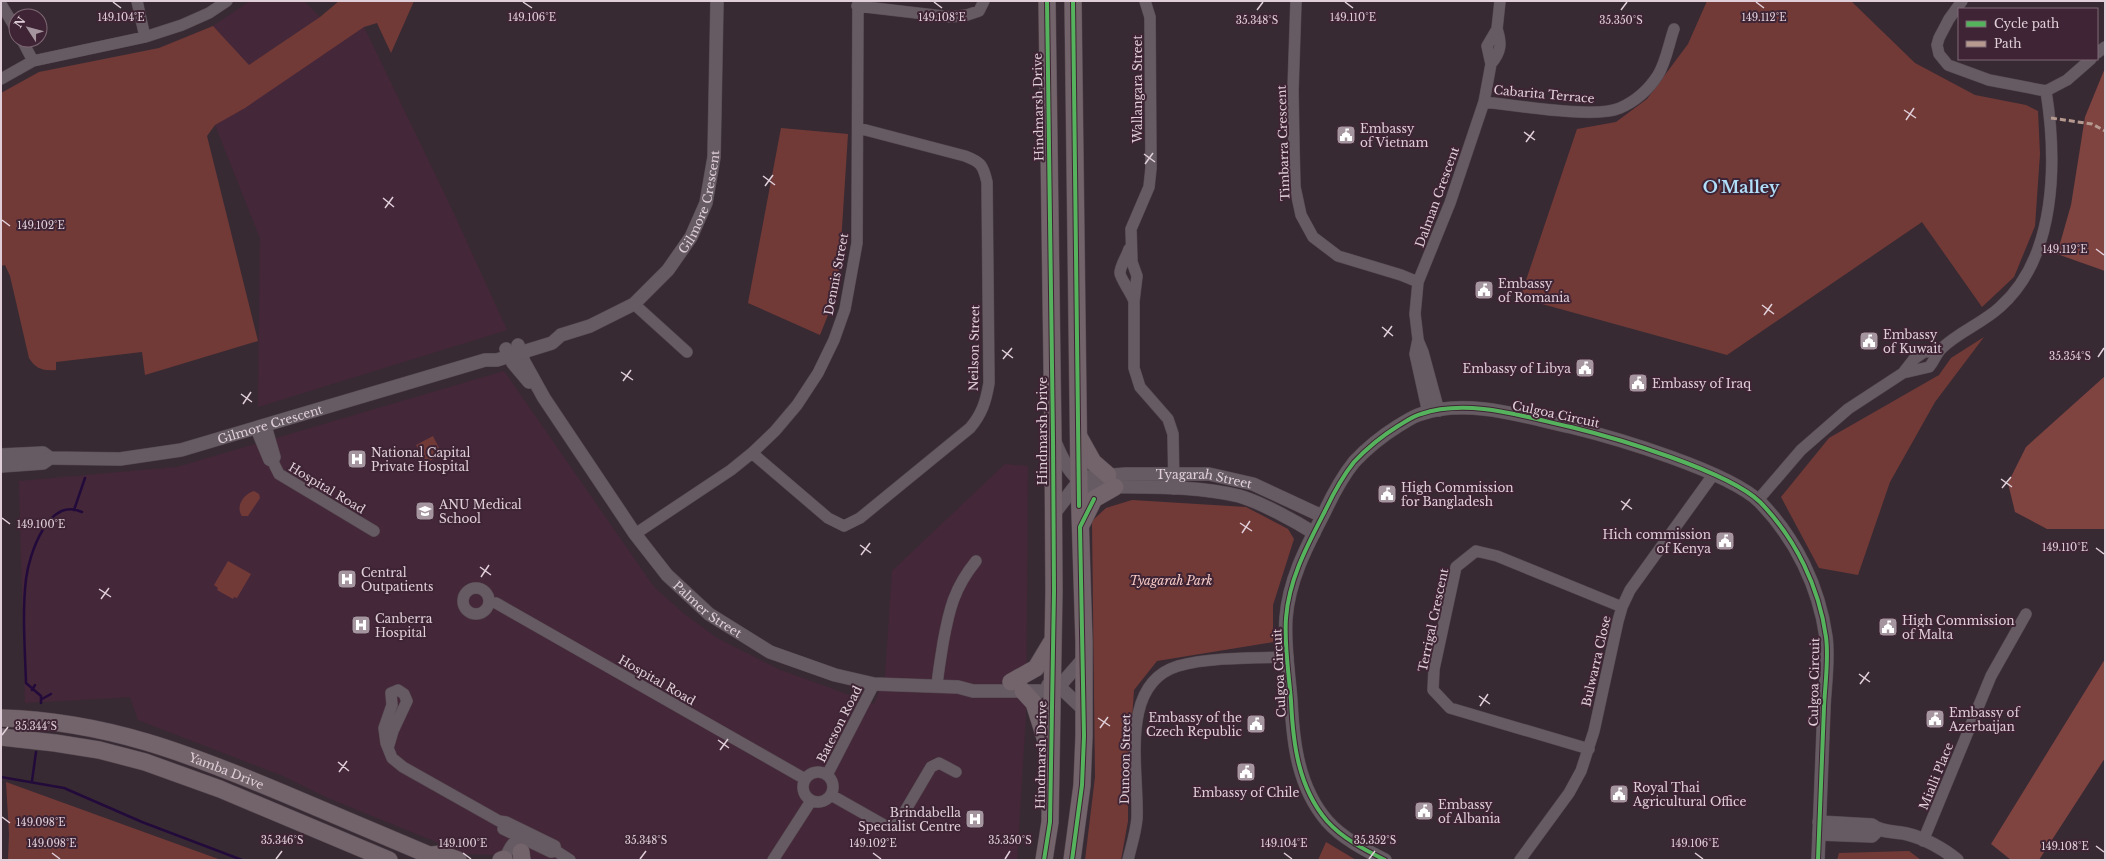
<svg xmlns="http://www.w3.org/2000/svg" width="2106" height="861" viewBox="0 0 2106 861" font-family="'Libre Baskerville',serif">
  <rect width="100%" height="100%" fill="#382a33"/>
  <path fill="#45273a" d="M 250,1 L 304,1 L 320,17 L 249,65 L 213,26 Z
    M 364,27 L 449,203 L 507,330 L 258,407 L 260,238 L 215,125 Z
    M 504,371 L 654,587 L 683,613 L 717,638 L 778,669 L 874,704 L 885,676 L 892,571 L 1005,464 L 1028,466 L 1026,715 L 1017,860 L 506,860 L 493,855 L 466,854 L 328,798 L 283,776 L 138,720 L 130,697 L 25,703 L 19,481 L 177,467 Z"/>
  <path fill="#723a37" d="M 339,1 L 414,1 L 391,53 L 377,23 L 364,27 L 245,108 L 215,125 L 207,136 L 258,341 L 145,375 L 142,352 L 56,362 L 56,370 C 43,371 36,369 29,358 L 10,276 L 5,265 L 1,266 L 1,93 L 39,72 L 159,48 L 213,26 L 249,65 L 320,17 Z
    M 1707,1 L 1851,1 L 1915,63 L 1975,95 L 2026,105 L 2038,111 L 2040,154 L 2035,226 L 2014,277 L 1982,307 L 1922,222 L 1727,355 L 1520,298 L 1577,129 L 1616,122 L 1647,99 L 1688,44 Z
    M 781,128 L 848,134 L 838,290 L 820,335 L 748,303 Z
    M 1984,337 L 1935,402 L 1890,482 L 1858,575 L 1819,568 L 1781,497 L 1829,438 L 1939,375 L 1951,358 Z
    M 433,436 L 442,454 L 426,463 L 416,445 Z
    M 254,491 L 259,494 L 260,498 L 248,516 L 242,516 C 235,506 244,494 254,491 Z
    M 1132,500 L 1246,507 L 1288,529 L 1294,539 L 1273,605 L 1273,642 L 1157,661 L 1134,690 L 1128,778 L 1128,821 L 1121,860 L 1085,860 L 1095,777 L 1092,521 L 1106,508 Z
    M 228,561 L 251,574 L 237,598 L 234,597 L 233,599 L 217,590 L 218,588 L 214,585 Z
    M 6,782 L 221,860 L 8,860 L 9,834 Z
    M 1326,842 L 1356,860 L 1318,860 Z
    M 1909,851 L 1921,860 L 1837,860 L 1839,853 Z"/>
  <path fill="#7f4340" d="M 2105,68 L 2105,271 L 2057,254 L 2071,205 L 2085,117 Z
    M 2105,376 L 2105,529 L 2047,529 L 2015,512 L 2008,483 L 2026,447 Z
    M 2105,659 L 2105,758 L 2039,860 L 2011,860 L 1991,844 Z"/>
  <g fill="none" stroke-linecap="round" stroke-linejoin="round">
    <path stroke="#220b3b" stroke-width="2.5" d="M 74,510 L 85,478
      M 32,690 L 35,685
      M 42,699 L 51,694
      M 41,703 L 41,696 L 26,683 C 25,649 22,613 26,579 C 29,555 48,496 82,512
      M 1,777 L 64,788 L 142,822 L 242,860
      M 32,781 L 36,752"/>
    <defs>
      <path id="minor" d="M 137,1 L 145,37
        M 1145,1 L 1150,17 L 1151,168 L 1149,187 L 1131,229 L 1132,262 L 1137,276 L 1134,301 L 1134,368 L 1140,387 L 1168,419 L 1173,434 L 1174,489
        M 1296,1 L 1293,90 L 1294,149 L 1295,187 L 1301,215 L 1313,237 L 1338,256 L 1401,275 L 1418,282
        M 1962,1 L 1949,19 L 1939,38 L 1937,45 L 1939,54 L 1948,65 L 1989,80 L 2046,91 L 2067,80 L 2091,59
        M 1,4 L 16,29
        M 857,6 L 951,17 L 967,15 L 979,11 L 984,1
        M 22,40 L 33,61
        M 2097,53 L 2105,47
        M 1491,64 C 1501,52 1502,44 1497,29
        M 1,79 L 33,61 L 145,37 L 182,25 L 209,13 L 227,1
        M 1484,102 C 1514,105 1596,119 1620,108 C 1636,101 1649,89 1658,75 C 1666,62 1669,43 1674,29
        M 1129,249 C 1127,256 1120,266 1120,273 C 1120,278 1132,294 1134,301
        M 634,304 L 687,352
        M 1418,340 L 1423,352 L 1439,411
        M 1903,373 L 1929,367 C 1934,362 1936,354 1941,349 C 1958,332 1983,323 2000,307 C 2057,257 2057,160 2046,91
        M 1428,413 L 1415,354 L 1418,339 L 1415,314 L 1418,282 L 1450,203 L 1484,102 L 1491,64 L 1487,46 L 1497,29 L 1500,1
        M 266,426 L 275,457 L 273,462
        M 256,429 L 269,460 L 273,462 L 279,474 L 374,531
        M 752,453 L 828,518 L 844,526 L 860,518 L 970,428 C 982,414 986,401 989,383 L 987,182 C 983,165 981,162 965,156 L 858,128
        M 1758,500 L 1801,450 L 1848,409 L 1903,373 L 1914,359 L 1924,352 L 1941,349
        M 635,534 L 731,470 L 752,453 L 775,431 L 797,405 L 818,373 L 834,340 L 845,309 L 857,243 L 858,1
        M463 601a13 13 0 1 1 26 0a13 13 0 1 1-26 0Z
        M 496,603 L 805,779
        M 937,686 C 938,672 941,657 943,643 C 949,610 954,588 976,561
        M 388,748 L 393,731 L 407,701 L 404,694 L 398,690 L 391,693 L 392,705 L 384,728 L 386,743 L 392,758 L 403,767 L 499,821 L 506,822 L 555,846 L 556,851
        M 1589,749 L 1450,708 L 1433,690 L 1434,669 L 1456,567 L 1476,551 L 1497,556 L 1622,607
        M803 787a15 15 0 1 1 30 0a15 15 0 1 1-30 0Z
        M 827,775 L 874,684
        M 831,795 L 884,825 L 893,827 L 898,823 L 931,767 L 939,763 L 956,772
        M 503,829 L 551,852 L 556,851 L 570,860
        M 1923,841 L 1991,676 L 2026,614
        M 504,860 C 509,848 513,839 526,835
        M 773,860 L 811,801
        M 1128,860 C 1131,847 1136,832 1137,818 C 1139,771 1118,684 1178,666 C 1210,657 1255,658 1288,657
        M 1520,860 L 1569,793 L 1581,771 L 1594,731 L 1618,621 L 1622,607 L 1630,590 L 1713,475"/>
      <g id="tertiary">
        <path id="s1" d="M 518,345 L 524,362 L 544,398 L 635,534 L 667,575 L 709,614 L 770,652 L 835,675 L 874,684 L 958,687 L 973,691 L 1043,691 L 1063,682 L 1084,658"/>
        <path d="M 506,349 L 513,363 L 529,382"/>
        <path d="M 1055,442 C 1062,459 1070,475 1086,486 C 1136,488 1190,484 1239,496 C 1260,502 1295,521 1314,533"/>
        <path id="s2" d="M 1,455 L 43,453 L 50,458 L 120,459 L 181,450 L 485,360 L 497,360 L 552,343 L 561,335 L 590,326 L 634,304 L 668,270 L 691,237 L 706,203 L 714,157 L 717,1"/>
        <path d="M 1,466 L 43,463 L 50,458"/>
        <path id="s3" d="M 1053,515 L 1079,481 L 1088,477 L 1126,474 L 1209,474 L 1253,484 L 1322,516"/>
        <path d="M 1048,685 L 1064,691 L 1084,710"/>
        <path d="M 1819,822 L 1872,825 C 1882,833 1895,831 1907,834 C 1924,838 1944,849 1957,860"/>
        <path d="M 1819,834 L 1872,836 L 1878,830"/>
        <path d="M 1385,860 C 1365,850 1342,838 1327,821 C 1298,787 1293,743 1291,701 C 1289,674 1284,645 1286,618 C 1289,579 1307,546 1325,511 C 1333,494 1342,477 1354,462 C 1367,448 1382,436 1398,426 C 1405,422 1413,416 1421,414 C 1468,398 1525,417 1571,427 C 1616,438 1728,471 1760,502 C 1796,539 1819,587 1826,637 C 1829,659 1825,685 1824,707 C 1822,758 1820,809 1818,860"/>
      </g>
      <g id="primary">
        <path d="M 1079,437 L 1093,462 L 1108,475"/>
        <path d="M 1081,525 L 1094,499 L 1115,487"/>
        <path d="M 1011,682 L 1036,668 L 1051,643"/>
        <path d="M 1023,691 L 1034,703 L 1047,744"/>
        <path id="s4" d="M 1,718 C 106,721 190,754 285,794 C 337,816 389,838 441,860"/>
        <path d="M 1,737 L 55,743 L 99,750 L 145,762 L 220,789 L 389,860"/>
        <path d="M 521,852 L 522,860"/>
        <path d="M 432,855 L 441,854 L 458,860"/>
        <path d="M 501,860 L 504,859"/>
        <path d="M 1044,860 L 1050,822 L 1054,591 L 1053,438 L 1047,1"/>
        <path d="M 1072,860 L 1082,785 L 1084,736 L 1084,642 L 1079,481 L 1073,1"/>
      </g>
    </defs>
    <use href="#minor" stroke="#554850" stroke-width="12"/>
    <use href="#tertiary" stroke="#554850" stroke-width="14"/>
    <use href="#primary" stroke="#554850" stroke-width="18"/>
    <use href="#minor" stroke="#665b62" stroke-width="11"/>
    <use href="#tertiary" stroke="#665b62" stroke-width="13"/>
    <use href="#primary" stroke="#73636a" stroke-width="17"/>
    <path stroke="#b69a8f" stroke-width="3" stroke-dasharray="6 3" stroke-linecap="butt" d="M 2051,118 L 2092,124 L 2105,131"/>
    <defs>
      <path id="cycleway" d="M 1073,1 L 1079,506
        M 1044,860 L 1050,822 L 1054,591 L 1053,438 L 1047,1
        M 1072,860 L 1082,785 L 1084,736 L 1080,527 L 1094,499
        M 1385,860 C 1365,850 1342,838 1327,821 C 1298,787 1293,743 1291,701 C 1289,674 1284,645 1286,618 C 1289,579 1307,546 1325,511 C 1333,494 1342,477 1354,462 C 1367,448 1382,436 1398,426 C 1405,422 1413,416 1421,414 C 1468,398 1525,417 1571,427 C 1616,438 1728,471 1760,502 C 1796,539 1819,587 1826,637 C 1829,659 1825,685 1824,707 C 1822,758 1820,809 1818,860"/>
    </defs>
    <use href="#cycleway" stroke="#3e2434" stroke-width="6"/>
    <use href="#cycleway" stroke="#56b35d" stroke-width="4"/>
  </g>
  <path fill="none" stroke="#e0cfd9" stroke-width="1.5" d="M 113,2 L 121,8M 523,2 L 532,8M 934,2 L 942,8M 1345,2 L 1353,8M 1756,2 L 1764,8M 1257,10 L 1263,2M 1621,10 L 1627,2M 1904,110 L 1916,118M 1906,120 L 1914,108M 1524,132 L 1535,140M 1526,142 L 1534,131M 1144,154 L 1155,162M 1145,164 L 1153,153M 763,176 L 775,185M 765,186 L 773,175M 383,198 L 394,207M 385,208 L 393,197M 2,220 L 10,226M 2096,249 L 2104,255M 1762,305 L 1774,314M 1764,315 L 1772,304M 1382,327 L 1393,336M 1384,337 L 1392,326M 1002,350 L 1013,358M 2098,357 L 2104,348M 1003,359 L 1012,348M 621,372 L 633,380M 623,381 L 631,370M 241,394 L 252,402M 243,404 L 251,392M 2001,479 L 2012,487M 2002,488 L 2011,477M 1621,501 L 1632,509M 1622,510 L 1630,499M 2,518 L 10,524M 1240,523 L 1252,531M 1242,533 L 1250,521M 860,545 L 871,553M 2096,548 L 2104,554M 861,555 L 870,543M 480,567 L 491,575M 481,577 L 489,565M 99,589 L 111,597M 101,599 L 109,588M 1859,674 L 1870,682M 1860,684 L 1869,672M 1479,696 L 1490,704M 1480,706 L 1488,694M 1098,718 L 1110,726M 1100,728 L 1108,717M 2,735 L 8,727M 718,740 L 729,748M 720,750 L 728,739M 338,762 L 349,771M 339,772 L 347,761M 2,817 L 10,823M 2096,846 L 2104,852M 52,853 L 60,859M 463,853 L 471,859M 873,853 L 881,859M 1284,853 L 1292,859M 1695,853 L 1703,859M 276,859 L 282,851M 640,859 L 646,851M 1005,859 L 1010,851M 1369,859 L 1375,851"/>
  <defs>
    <symbol id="civic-square" viewBox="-11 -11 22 22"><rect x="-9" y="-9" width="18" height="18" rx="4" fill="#a5959f" stroke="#3e2434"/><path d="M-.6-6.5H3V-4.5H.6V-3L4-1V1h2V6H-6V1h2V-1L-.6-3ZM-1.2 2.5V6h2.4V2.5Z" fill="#fff"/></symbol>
    <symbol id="hospital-square" viewBox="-11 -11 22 22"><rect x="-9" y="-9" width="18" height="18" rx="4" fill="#a5959f" stroke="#3e2434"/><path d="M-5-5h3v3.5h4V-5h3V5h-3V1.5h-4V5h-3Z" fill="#fff"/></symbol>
    <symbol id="university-square" viewBox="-11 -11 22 22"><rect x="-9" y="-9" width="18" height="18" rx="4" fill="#a5959f" stroke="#3e2434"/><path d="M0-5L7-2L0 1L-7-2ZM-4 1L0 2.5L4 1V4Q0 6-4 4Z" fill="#fff"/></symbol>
  </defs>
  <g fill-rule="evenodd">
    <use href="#civic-square" x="1335" y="124" width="22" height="22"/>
    <use href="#civic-square" x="1473" y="279" width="22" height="22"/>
    <use href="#civic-square" x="1858" y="330" width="22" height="22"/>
    <use href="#civic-square" x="1574" y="357" width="22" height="22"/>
    <use href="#civic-square" x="1627" y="372" width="22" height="22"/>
    <use href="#hospital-square" x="346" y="448" width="22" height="22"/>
    <use href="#civic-square" x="1376" y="483" width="22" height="22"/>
    <use href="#university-square" x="414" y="500" width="22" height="22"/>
    <use href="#civic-square" x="1714" y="530" width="22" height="22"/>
    <use href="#hospital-square" x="336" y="568" width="22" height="22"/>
    <use href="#hospital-square" x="350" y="614" width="22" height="22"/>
    <use href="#civic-square" x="1877" y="616" width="22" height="22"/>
    <use href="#civic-square" x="1924" y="708" width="22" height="22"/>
    <use href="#civic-square" x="1245" y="713" width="22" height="22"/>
    <use href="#civic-square" x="1235" y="761" width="22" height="22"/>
    <use href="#civic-square" x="1608" y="783" width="22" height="22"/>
    <use href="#civic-square" x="1413" y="800" width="22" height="22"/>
    <use href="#hospital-square" x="964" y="808" width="22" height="22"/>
  </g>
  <g text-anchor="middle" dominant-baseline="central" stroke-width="4" stroke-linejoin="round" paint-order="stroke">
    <g font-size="12" fill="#e0cfd9" stroke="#3e2434">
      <text transform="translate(1137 89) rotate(-90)">Wallangara Street</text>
      <text transform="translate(1544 94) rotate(5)">Cabarita Terrace</text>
      <text transform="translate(1038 107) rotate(-91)">Hindmarsh Drive</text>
      <text transform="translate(1283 143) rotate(-92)">Timbarra Crescent</text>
      <text transform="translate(1437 197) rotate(-70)">Dalman Crescent</text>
      <text stroke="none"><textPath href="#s2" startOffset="785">Gilmore Crescent</textPath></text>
      <text transform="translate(836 274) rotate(-79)">Dennis Street</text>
      <text transform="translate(974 348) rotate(-89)">Neilson Street</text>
      <text transform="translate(1556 414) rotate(12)">Culgoa Circuit</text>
      <text stroke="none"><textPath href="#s2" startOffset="275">Gilmore Crescent</textPath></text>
      <text transform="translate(1042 431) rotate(-90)">Hindmarsh Drive</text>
      <text stroke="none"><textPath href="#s3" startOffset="169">Tyagarah Street</textPath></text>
      <text transform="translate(327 488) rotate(31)">Hospital Road</text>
      <text stroke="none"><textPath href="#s1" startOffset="328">Palmer Street</textPath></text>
      <text transform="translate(1433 620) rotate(-78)">Terrigal Crescent</text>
      <text transform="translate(1596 661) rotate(-77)">Bulwarra Close</text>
      <text transform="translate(1279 673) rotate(-93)">Culgoa Circuit</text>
      <text transform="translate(657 680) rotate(30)">Hospital Road</text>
      <text transform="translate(1814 682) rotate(-89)">Culgoa Circuit</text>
      <text transform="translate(839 724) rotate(-63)">Bateson Road</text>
      <text transform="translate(1041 755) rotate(-89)">Hindmarsh Drive</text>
      <text transform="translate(1125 759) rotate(-89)">Dunoon Street</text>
      <text stroke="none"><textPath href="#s4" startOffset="233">Yamba Drive</textPath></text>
      <text transform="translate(1936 776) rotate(-68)">Mialli Place</text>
    </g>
    <g font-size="12" fill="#e0cfd9" stroke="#3e2434" text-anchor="start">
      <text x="1360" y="128">Embassy<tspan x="1360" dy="14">of Vietnam</tspan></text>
      <text x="1498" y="283">Embassy<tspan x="1498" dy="14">of Romania</tspan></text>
      <text x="1883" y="334">Embassy<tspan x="1883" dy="14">of Kuwait</tspan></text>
      <text x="1571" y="368" text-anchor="end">Embassy of Libya</text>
      <text x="1652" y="383">Embassy of Iraq</text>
      <text x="371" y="452">National Capital<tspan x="371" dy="14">Private Hospital</tspan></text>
      <text x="1401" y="487">High Commission<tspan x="1401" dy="14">for Bangladesh</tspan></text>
      <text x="439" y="504">ANU Medical<tspan x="439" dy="14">School</tspan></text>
      <text x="1711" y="534" text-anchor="end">Hich commission<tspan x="1711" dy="14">of Kenya</tspan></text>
      <text x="361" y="572">Central<tspan x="361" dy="14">Outpatients</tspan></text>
      <text x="375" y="618">Canberra<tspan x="375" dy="14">Hospital</tspan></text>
      <text x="1902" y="620">High Commission<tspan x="1902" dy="14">of Malta</tspan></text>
      <text x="1949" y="712">Embassy of<tspan x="1949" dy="14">Azerbaijan</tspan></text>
      <text x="1242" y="717" text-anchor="end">Embassy of the<tspan x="1242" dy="14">Czech Republic</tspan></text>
      <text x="1633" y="787">Royal Thai<tspan x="1633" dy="14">Agricultural Office</tspan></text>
      <text x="1246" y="792" text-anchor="middle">Embassy of Chile</text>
      <text x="1438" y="804">Embassy<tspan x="1438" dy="14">of Albania</tspan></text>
      <text x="961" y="812" text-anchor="end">Brindabella<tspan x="961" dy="14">Specialist Centre</tspan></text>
    </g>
    <g font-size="12" font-style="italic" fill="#f6cbc7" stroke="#3e2434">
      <text x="1171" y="580">Tyagarah Park</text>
    </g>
    <g font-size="16" font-weight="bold" fill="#b1def9" stroke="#3e2434">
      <text x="1741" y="187">O'Malley</text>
    </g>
  </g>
  <g font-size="10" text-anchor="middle" fill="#e0cfd9" stroke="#3e2434" stroke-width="4" stroke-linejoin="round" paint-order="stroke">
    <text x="121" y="21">149.104°E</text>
    <text x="532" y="21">149.106°E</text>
    <text x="1353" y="21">149.110°E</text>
    <text x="1764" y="21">149.112°E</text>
    <text x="942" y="21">149.108°E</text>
    <text x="1257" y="24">35.348°S</text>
    <text x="1621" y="24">35.350°S</text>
    <text x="41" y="229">149.102°E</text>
    <text x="2065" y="253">149.112°E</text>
    <text x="2070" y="360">35.354°S</text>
    <text x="41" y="528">149.100°E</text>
    <text x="2065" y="551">149.110°E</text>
    <text x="36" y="730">35.344°S</text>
    <text x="41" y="826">149.098°E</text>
    <text x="282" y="844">35.346°S</text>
    <text x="646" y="844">35.348°S</text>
    <text x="1010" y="844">35.350°S</text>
    <text x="1375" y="844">35.352°S</text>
    <text x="52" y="847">149.098°E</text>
    <text x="463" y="847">149.100°E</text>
    <text x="873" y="847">149.102°E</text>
    <text x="1284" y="847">149.104°E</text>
    <text x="1695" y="847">149.106°E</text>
    <text x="2065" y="850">149.108°E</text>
  </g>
  <rect width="2106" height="861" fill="none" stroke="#e0cfd9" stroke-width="4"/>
  <rect x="1958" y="8" width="140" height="52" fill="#3e2434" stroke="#7f6876"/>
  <rect x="1966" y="21" width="20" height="6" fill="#56b35d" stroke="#7f6876"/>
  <text x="1994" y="28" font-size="12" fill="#e0cfd9">Cycle path</text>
  <rect x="1966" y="41" width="20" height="6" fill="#b69a8f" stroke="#7f6876"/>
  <text x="1994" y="48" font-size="12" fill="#e0cfd9">Path</text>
  <g transform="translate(28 28) rotate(306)"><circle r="19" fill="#3e2434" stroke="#7f6876"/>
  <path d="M0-3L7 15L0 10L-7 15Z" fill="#a5959f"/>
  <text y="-6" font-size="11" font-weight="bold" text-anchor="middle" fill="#e0cfd9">N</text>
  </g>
</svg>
